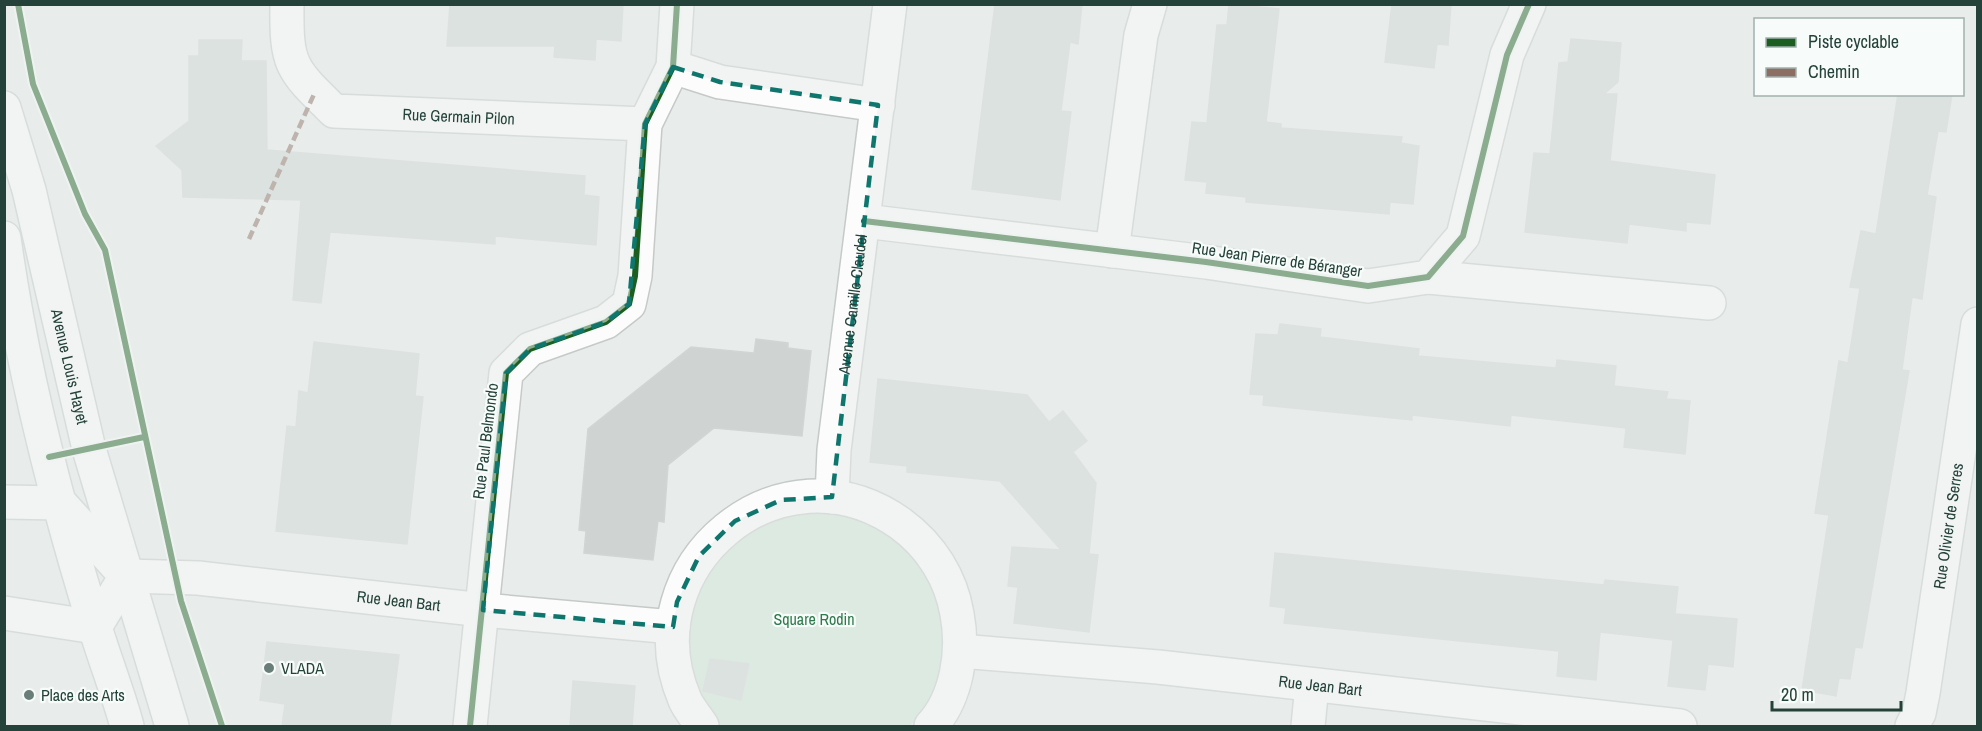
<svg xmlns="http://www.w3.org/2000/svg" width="1982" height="731" viewBox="0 0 1982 731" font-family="'Archivo Narrow',sans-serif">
  <rect width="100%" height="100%" fill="#e8edeb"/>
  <path fill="#d1e6d8" d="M 809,511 C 834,513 857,516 879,529 C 947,567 966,671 910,726 L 718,726 L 697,695 L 687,663 L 694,594 L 711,562 L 739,535 L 772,518 Z"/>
  <path fill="#cfd4d2" stroke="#d1d6d4" stroke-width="1.5" d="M 450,4 L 623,4 L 621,41 L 596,39 L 595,60 L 554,57 L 555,46 L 447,46 Z
    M 995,4 L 1082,4 L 1078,44 L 1070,42 L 1061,111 L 1071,112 L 1060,200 L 972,189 Z
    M 1229,4 L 1279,9 L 1266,122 L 1281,124 L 1281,128 L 1402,137 L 1401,143 L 1419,146 L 1413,204 L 1390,202 L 1389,214 L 1246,202 L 1246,197 L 1206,193 L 1207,182 L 1185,180 L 1192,122 L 1207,123 L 1217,25 L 1227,25 Z
    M 1392,4 L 1451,4 L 1448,45 L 1437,44 L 1434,68 L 1385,62 Z
    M 1571,39 L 1621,43 L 1618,82 L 1604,94 L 1617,94 L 1610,161 L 1715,175 L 1710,224 L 1686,222 L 1686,231 L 1629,224 L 1627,243 L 1525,232 L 1534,153 L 1550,154 L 1559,63 L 1568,62 Z
    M 199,40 L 242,40 L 241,61 L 266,61 L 267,150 L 585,176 L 584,195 L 599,197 L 596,245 L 495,236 L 495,244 L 330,232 L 321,303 L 293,300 L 301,200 L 183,197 L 182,170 L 156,146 L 189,121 L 189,56 L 199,56 Z
    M 1898,94 L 1952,94 L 1946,132 L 1938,131 L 1927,195 L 1936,197 L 1928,254 L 1922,299 L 1912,297 L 1902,370 L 1909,371 L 1862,648 L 1855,647 L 1850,679 L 1839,678 L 1836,696 L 1802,690 L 1829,515 L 1815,513 L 1839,361 L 1848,363 L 1860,288 L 1850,287 L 1861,231 L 1876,234 Z
    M 1280,324 L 1321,329 L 1320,337 L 1419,349 L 1418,356 L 1556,368 L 1557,360 L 1616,366 L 1614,386 L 1668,392 L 1666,399 L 1690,401 L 1685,454 L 1624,447 L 1626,428 L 1511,415 L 1510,426 L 1412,415 L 1412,420 L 1263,405 L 1264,395 L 1250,394 L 1256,334 L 1278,335 Z
    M 756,339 L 788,343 L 788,348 L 811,351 L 802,436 L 714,428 L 668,465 L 664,522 L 658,521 L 653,560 L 584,553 L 586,531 L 579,530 L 588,429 L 691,347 L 754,353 Z
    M 314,342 L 419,354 L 415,396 L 423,397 L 407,544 L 276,531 L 287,426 L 296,427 L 299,391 L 308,393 Z
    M 878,379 L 1027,395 L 1049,422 L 1063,411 L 1087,441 L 1073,452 L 1096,483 L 1089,554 L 1098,555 L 1089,632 L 1014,623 L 1018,587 L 1008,586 L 1012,547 L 1061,550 L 1000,481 L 907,472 L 907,466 L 870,462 Z
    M 1275,553 L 1604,585 L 1605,580 L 1678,587 L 1672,640 L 1600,632 L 1596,680 L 1557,676 L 1559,651 L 1284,623 L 1286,608 L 1270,606 Z
    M 1676,614 L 1737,619 L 1733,667 L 1708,664 L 1705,690 L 1668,686 Z
    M 267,642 L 399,655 L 390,726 L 282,726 L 285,704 L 260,700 Z
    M 710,659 L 749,664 L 741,700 L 703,691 Z
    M 573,681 L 635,686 L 632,726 L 570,726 Z"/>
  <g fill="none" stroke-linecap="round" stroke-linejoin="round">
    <defs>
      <g id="street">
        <path id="s1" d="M 287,4 C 286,66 291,69 334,111 L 645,124"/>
        <path d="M 673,67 L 720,82 L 878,105"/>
        <path d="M 864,221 L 1206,262 L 1368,286 L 1428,277 L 1463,236 L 1507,55 L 1529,4"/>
        <path d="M 1112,251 L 1141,35 L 1150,4"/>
        <path d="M 1428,277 L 1709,303"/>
        <path id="s2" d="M 832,497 L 834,450 L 890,4"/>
        <path d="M 4,502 L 60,503 L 126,576"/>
        <path id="s3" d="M 126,576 L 198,578 L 483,610 L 673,627"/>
        <path d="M 4,613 L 95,627 L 126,576"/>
        <path id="s4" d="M 960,651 L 1158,667 L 1680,726"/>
        <path d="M 470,726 L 506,373 L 530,349 L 606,322 L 629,304 L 635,276 L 645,124 L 673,67 L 677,4"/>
        <path d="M 702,726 C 697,718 689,709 685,700 C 627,565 782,438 901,524 C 931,546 951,578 957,614 C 964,651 957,698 931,726"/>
        <path d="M 1308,726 L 1312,685"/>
        <path id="s5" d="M 1912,726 L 1919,713 L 1923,693 L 1978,324"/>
      </g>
      <g id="secondary">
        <path id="s6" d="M 4,108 L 29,190 L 89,449 L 172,726"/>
        <path d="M 4,238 C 22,369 56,501 95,627 C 105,660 118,693 127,726"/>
      </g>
    </defs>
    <use href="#street" stroke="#c5cac8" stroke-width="36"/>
    <use href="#secondary" stroke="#c3cbc8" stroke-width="36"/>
    <use href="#street" stroke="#fcfcfc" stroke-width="33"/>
    <use href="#secondary" stroke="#fcfcfc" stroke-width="33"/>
    <path stroke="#8d6e63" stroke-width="4.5" stroke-dasharray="9 4.5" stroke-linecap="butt" d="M 249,239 L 315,92"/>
    <defs>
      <path id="cycleway" d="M 18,4 L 33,84 L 85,214 L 105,250 L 181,601 L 222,726
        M 864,221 L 1206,262 L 1368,286 L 1428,277 L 1463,236 L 1507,55 L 1529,4
        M 49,457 L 144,437
        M 470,726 L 506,373 L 530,349 L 606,322 L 629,304 L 635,276 L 645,124 L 673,67 L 677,4"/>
    </defs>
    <use href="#cycleway" stroke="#f7fbf9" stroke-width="10"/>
    <use href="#cycleway" stroke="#1b5e20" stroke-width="6"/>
  </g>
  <path d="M0 0H1982V731H0ZM 673,67 L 720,82 L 878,105 L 832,497 L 781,500 L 735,521 L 699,556 L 677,602 L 673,627 L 483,610 L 506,373 L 530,349 L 606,322 L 629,304 L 645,124 Z" fill="#e8edeb" fill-opacity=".55" fill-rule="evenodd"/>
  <path fill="none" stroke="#0f766e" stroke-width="4.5" stroke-dasharray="12 8" stroke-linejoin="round" d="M 673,67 L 720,82 L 878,105 L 832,497 L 781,500 L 735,521 L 699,556 L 677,602 L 673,627 L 483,610 L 506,373 L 530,349 L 606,322 L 629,304 L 645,124 Z"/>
  <g fill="#697e78" stroke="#f7fbf9" stroke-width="2">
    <circle cx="269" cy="668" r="6"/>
    <circle cx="29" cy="695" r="6"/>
  </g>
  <g text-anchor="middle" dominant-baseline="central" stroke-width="4.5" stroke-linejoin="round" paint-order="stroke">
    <g font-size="16" fill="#24423a" stroke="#f7fbf9">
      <text stroke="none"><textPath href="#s1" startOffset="248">Rue Germain Pilon</textPath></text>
      <text transform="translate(1277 259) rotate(8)">Rue Jean Pierre de Béranger</text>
      <text stroke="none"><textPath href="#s2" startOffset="194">Avenue Camille Claudel</textPath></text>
      <text stroke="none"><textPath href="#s6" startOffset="267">Avenue Louis Hayet</textPath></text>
      <text transform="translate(485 441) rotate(-83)">Rue Paul Belmondo</text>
      <text stroke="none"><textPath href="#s5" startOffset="204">Rue Olivier de Serres</textPath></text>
      <text stroke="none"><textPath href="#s3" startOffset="274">Rue Jean Bart</textPath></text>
      <text stroke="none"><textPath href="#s4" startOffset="362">Rue Jean Bart</textPath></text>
    </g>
    <g font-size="16" fill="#2d7a4b" stroke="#f7fbf9">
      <text x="814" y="619">Square Rodin</text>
    </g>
    <g font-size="16" fill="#24423a" stroke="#f7fbf9" text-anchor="start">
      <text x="281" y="668">VLADA</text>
      <text x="41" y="695">Place des Arts</text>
    </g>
  </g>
  <rect width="1982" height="731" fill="none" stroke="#24423a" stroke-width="12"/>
  <rect x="1754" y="18" width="210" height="78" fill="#f7fbf9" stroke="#a3b1ad" stroke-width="1.5"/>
  <rect x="1766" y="38" width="30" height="9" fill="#1b5e20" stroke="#a3b1ad" stroke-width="1.5"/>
  <text x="1808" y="48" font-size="18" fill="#24423a">Piste cyclable</text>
  <rect x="1766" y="68" width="30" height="9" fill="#8d6e63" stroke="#a3b1ad" stroke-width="1.5"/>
  <text x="1808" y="78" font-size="18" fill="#24423a">Chemin</text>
  <path d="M1772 701v9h129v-9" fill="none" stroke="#24423a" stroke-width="3"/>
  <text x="1781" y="701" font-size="18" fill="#24423a" stroke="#f7fbf9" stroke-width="4.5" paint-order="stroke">20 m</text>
</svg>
